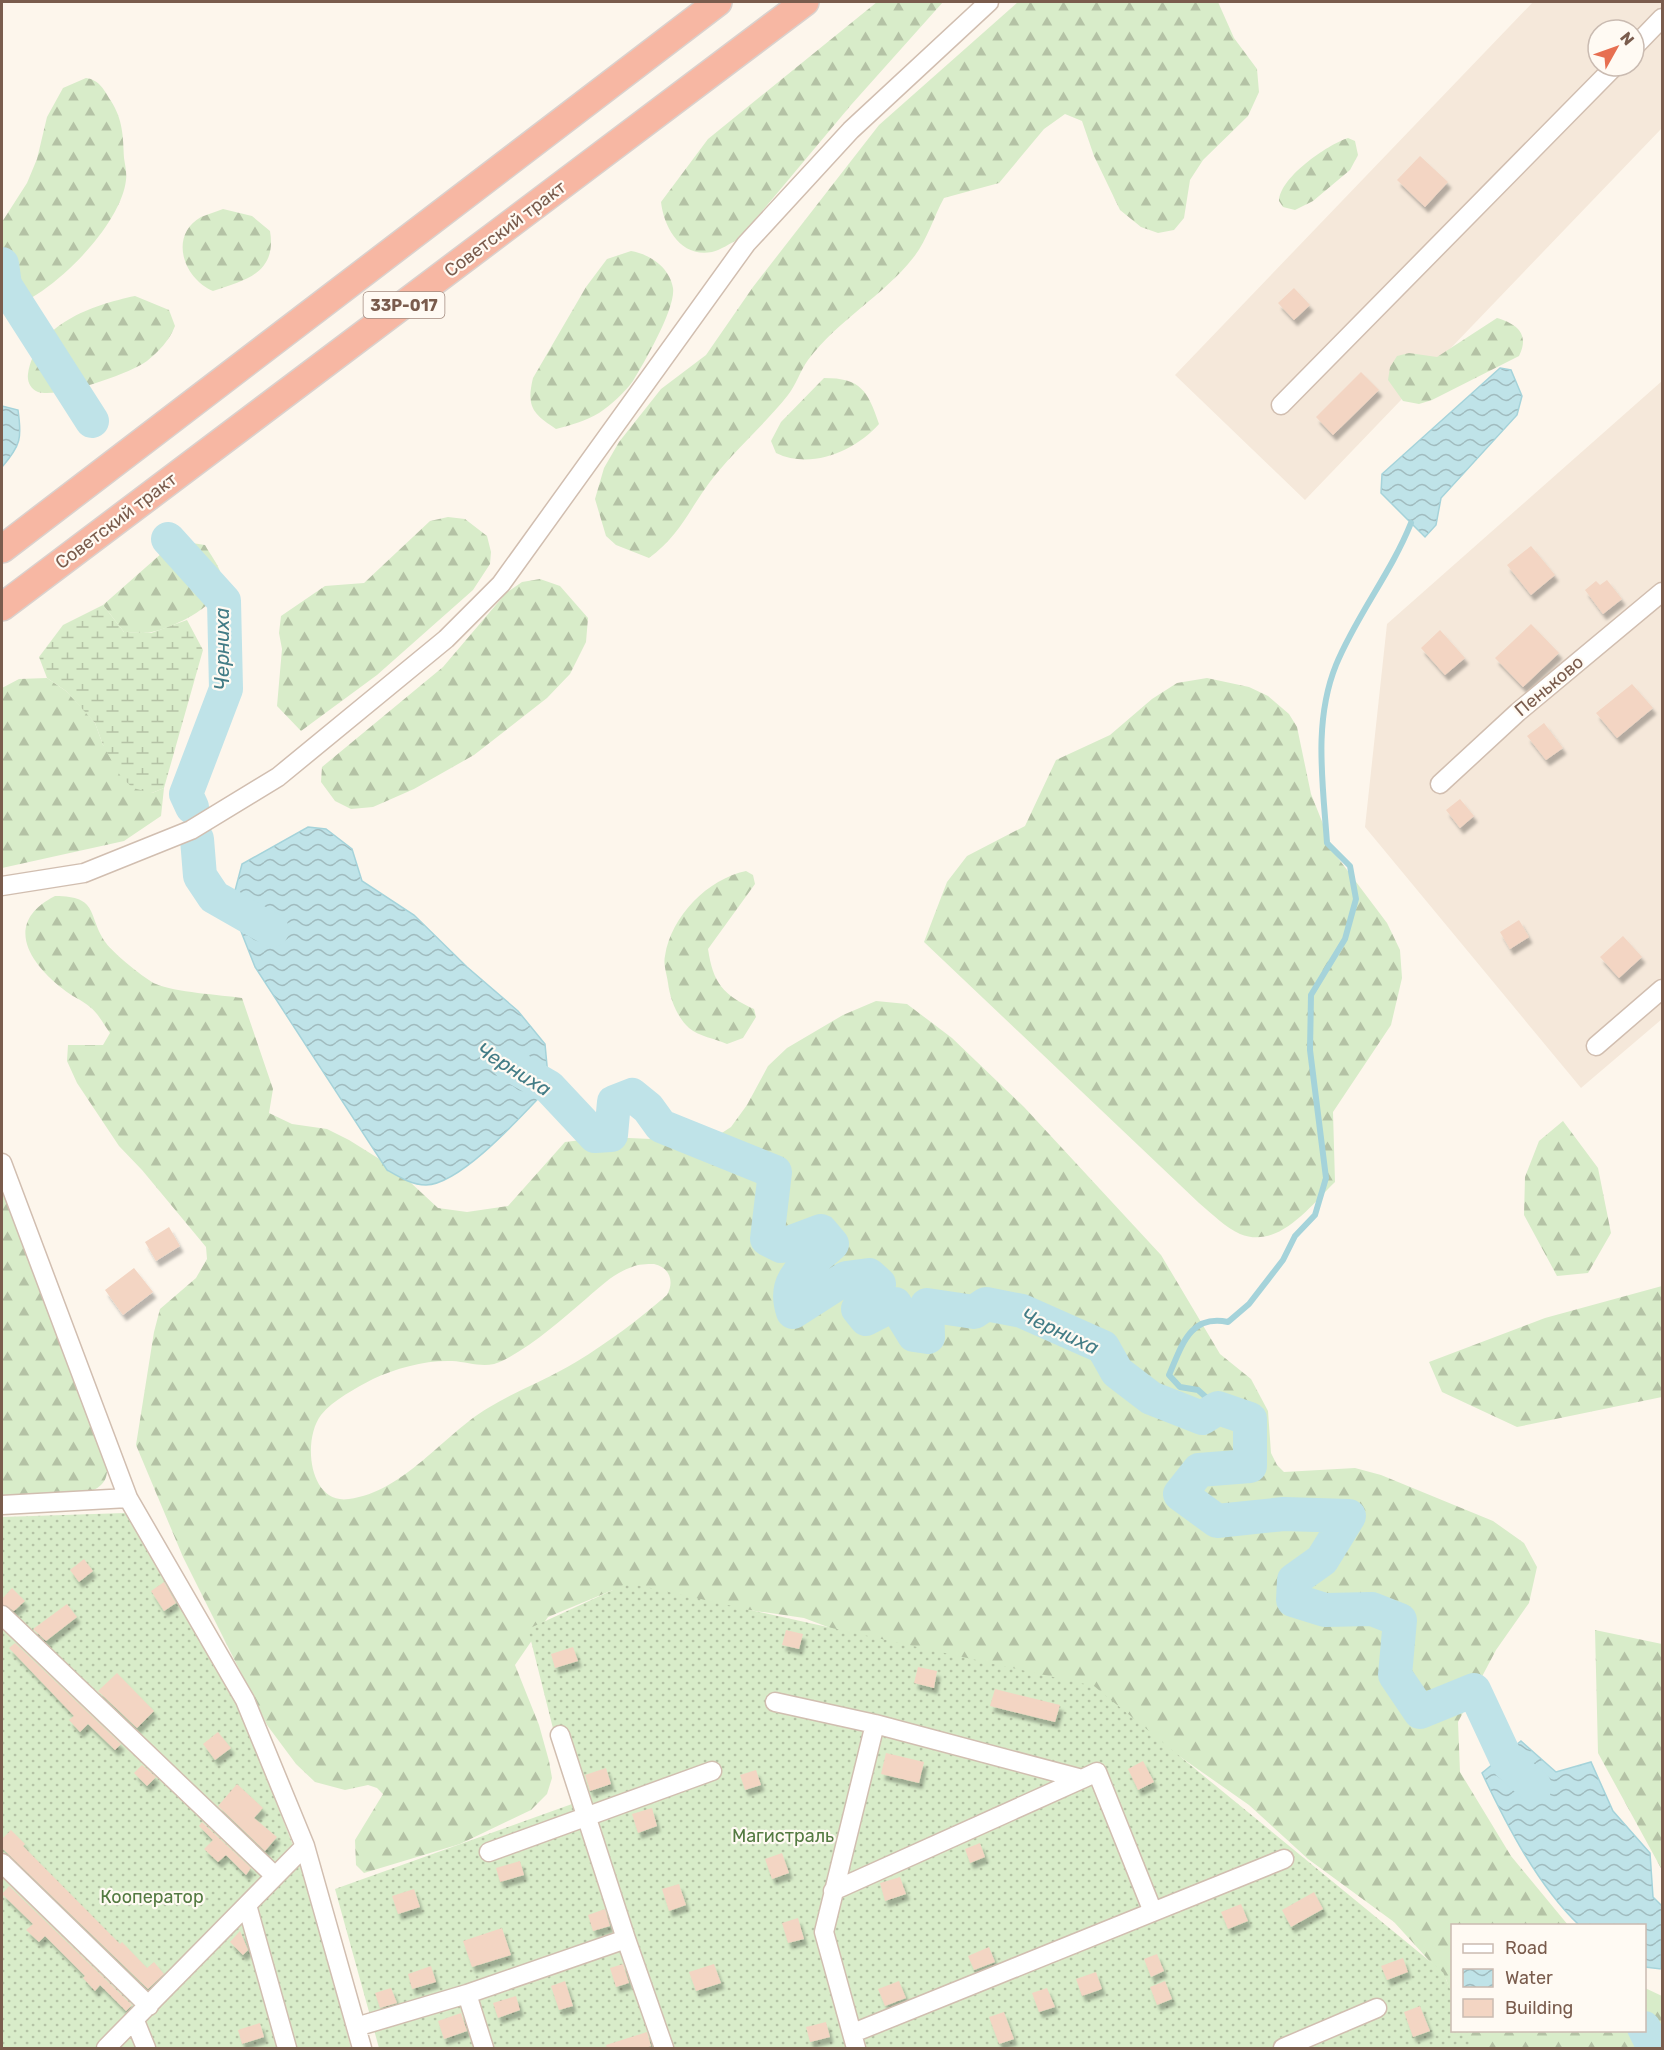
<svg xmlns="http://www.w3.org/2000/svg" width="1664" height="2050" viewBox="0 0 1664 2050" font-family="Rubik,sans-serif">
  <defs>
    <pattern id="forest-firs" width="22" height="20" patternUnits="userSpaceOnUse" patternTransform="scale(1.5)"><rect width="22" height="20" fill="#d8ecc9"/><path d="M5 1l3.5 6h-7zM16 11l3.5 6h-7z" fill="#b4c2a5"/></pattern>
    <pattern id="wetland-marsh" width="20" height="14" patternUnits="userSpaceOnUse" patternTransform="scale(1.5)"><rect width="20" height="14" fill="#d8ecc9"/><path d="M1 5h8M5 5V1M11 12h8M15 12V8" fill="none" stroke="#b4c2a5"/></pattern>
    <pattern id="garden-dots" width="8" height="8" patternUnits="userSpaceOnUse" patternTransform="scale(1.5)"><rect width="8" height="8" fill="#d8ecc9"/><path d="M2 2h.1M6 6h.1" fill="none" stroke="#b4c2a5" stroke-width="1.8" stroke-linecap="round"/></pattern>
    <pattern id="water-waves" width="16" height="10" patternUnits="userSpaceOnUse" patternTransform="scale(1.5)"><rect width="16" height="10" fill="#bfe3e8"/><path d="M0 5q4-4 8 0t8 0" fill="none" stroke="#a0bbbe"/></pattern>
    <filter id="shadow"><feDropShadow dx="3.5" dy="6" stdDeviation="1.5" flood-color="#0004"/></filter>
  </defs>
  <rect width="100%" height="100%" fill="#fdf6ec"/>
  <path fill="#f5e8da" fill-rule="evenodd" d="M 1533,2 L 1662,2 L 1662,128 L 1305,500 L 1175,375 ZM 1598,30 L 1634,30 L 1634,66 L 1598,66 Z
    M 1662,381 L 1662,1019 L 1581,1088 L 1365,827 L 1387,624 Z"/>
  <path fill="url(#forest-firs)" fill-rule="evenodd" d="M 877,2 L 943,2 L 851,105 L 738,240 C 730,243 721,250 712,252 C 681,258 664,228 661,202 L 708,139 Z
    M 1018,2 L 1218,2 L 1234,38 L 1257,69 L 1259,92 L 1248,116 L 1203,160 L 1190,180 L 1184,218 L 1174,230 L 1158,233 L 1141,227 L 1120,210 L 1094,156 L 1082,121 L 1065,114 L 1044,129 L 999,183 L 944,198 C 933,218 927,241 913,258 C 883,296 838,320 808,360 C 800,371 796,385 788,395 C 766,423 739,446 717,473 C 691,504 683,533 649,558 L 616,545 L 606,536 L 595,499 L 604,468 L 619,442 L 661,389 L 706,355 L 753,287 L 879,125 Z
    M 86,78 C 100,80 104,90 111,101 C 123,120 123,136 124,158 C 125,165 127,173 126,180 C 121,227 46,302 2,310 L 2,222 L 27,183 L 37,159 L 47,117 L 63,88 Z
    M 1348,138 L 1355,141 L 1358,155 L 1350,170 L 1313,201 L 1295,210 L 1283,207 L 1279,201 C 1280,177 1327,145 1348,138 Z
    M 223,209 L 252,216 L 270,231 C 277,273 246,280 213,291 C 184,279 168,236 201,217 C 208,214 216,212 223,209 Z
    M 631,251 C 650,254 670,268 673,288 C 676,308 644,363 633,381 C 626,391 610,406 599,413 C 586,421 571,425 556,429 C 533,414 526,407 533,378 L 586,287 L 607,259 Z
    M 135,296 L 169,310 L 175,326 C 169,341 159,351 147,361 C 129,374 60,398 38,392 C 30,389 27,381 28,374 C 36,324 92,305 135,296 Z
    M 1497,318 C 1517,324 1530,334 1519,356 L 1432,400 L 1419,404 L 1403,401 L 1388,380 L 1390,367 L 1397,356 L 1409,353 L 1437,357 Z
    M 824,378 C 861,378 868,391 879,424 C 855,451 811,470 776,453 L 771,441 L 781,422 Z
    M 448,517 L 465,519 L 487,536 L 491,552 L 490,564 L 473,590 L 377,675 L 301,731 L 277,706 L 282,649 L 279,633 L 281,616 L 325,586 L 364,583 L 430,521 Z
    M 192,543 L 205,545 C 210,554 218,564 221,574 C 230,602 173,628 152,632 C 144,634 133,632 124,632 L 103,605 L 162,553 Z
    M 540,579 L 560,586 L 588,618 L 586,642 L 570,674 L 547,698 L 474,755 L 414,789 L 373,807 L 351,809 L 335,801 L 321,782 L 322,767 L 443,667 L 506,593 L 522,582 Z
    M 47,678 L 66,691 L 84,710 L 95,723 L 103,745 L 152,793 L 164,788 L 161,816 L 124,841 L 2,868 L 2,688 L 19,679 Z
    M 1207,678 L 1249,687 L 1268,696 L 1289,714 L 1297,727 L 1311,794 L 1335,854 L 1387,923 L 1400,950 L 1402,978 L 1391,1025 L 1333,1112 L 1335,1182 C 1311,1205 1279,1250 1240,1234 C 1226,1228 1211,1213 1199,1203 L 924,942 L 947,882 L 967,856 L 1025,826 L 1056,760 L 1110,735 L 1152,699 L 1177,683 Z
    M 746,871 L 753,875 L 755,884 L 708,949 C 713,983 723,995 754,1009 L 756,1017 L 743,1038 L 727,1044 C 716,1039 698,1036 689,1028 C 677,1017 670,999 668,983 C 667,975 663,964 665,956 C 671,916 708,879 746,871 Z
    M 55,896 C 100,896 87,916 106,943 C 112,952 147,981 156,984 C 174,992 221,995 242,998 L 273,1089 L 269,1113 L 292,1124 L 327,1129 L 349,1140 L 397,1170 L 438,1208 L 467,1212 L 508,1206 L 565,1142 L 607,1137 L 651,1139 L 688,1146 L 708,1142 L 731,1127 L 747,1105 L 768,1066 L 787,1048 L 843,1015 L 876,1001 L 907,1004 L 952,1038 L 1024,1107 L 1161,1255 L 1220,1354 L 1251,1379 L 1268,1411 L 1271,1453 L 1277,1465 L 1284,1472 L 1355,1468 L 1381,1475 L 1493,1521 L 1524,1543 L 1537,1567 L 1529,1603 L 1496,1650 L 1458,1722 L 1460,1772 L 1511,1856 L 1568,1925 L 1452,1926 L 1452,1996 L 1446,1979 L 1394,1922 L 1308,1859 L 1249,1805 L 1129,1721 L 936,1668 L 804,1618 L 613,1590 L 548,1617 L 515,1665 L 539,1725 L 549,1761 L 552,1778 L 547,1794 L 531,1810 L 460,1844 L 364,1873 L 356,1865 L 355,1840 L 383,1794 L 377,1788 L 368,1785 L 345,1790 L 315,1782 L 296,1764 L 267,1725 L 183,1557 L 136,1445 L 154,1332 L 160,1309 L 196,1278 L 207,1259 L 206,1247 L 142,1170 L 119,1146 L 77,1083 L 67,1061 L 68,1045 L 103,1045 L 110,1033 C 104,1025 98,1013 90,1007 C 82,1000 71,996 63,989 C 27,961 4,922 55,896 ZM 654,1264 C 669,1267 675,1281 667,1295 C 638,1320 609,1342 576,1362 C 548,1379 516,1391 488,1408 C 444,1434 404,1492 349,1499 C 309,1505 302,1440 321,1415 C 333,1400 356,1388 373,1379 C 396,1368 426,1360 452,1361 C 471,1362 486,1370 504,1360 C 535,1344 561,1320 587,1298 C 601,1286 614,1273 632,1267 C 638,1264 647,1264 654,1264 Z
    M 1563,1121 L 1598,1168 L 1611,1233 L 1588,1273 L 1557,1276 L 1524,1215 L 1525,1177 L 1539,1141 Z
    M 2,1162 L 106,1459 C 107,1468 109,1477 101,1485 C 84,1502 26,1500 2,1502 Z
    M 1662,1286 L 1662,1397 L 1517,1427 L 1442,1392 L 1429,1362 L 1545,1318 Z
    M 1595,1630 L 1662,1644 L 1662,1870 L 1598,1753 Z
    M 1645,1988 L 1662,1996 L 1662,2048 L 1474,2048 L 1467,2031 L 1644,2030 Z"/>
  <path fill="url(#wetland-marsh)" d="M 103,605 L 124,632 L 151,633 L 187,620 L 203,650 L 164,788 L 152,793 L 133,788 L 121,777 L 103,745 L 95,723 L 66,691 L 47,678 L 39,657 L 63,625 Z"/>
  <path fill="url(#garden-dots)" d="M 125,1513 L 228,1679 L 307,1881 L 351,2048 L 2,2048 L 2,1517 Z
    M 628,1583 L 1094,1686 L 1443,1972 L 1452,1994 L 1452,2030 L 1468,2031 L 1475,2048 L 379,2048 L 335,1889 L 572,1804 L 528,1629 Z"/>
  <path fill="url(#water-waves)" stroke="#a5d3da" stroke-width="1.5" d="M 1500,368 L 1511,370 L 1522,396 L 1517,415 L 1441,498 L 1436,525 L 1425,537 L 1381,493 L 1382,474 Z
    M 2,406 L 18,410 C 22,438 21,445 2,467 Z
    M 308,827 L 326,829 L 352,849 L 362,881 L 414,915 L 467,967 L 518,1011 L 545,1044 L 549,1087 C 524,1113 462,1184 426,1185 C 412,1185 399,1177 387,1170 L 255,967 L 231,906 L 242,864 Z
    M 1521,1741 L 1556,1772 L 1591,1762 L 1613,1811 L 1650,1853 L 1653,1897 L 1662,1906 L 1661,1969 L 1645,1967 L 1644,1926 L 1579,1925 C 1538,1886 1506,1824 1482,1773 Z"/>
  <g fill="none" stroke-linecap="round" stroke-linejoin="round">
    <path stroke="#a5d3da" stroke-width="6" d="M 1218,1408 L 1198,1390 L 1180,1387 L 1169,1375 C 1182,1345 1190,1314 1228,1322 L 1249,1304 L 1283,1260 L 1295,1236 L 1315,1215 L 1326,1178 L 1310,1050 L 1311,995 L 1345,939 L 1356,899 L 1350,866 L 1327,843 C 1323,784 1313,722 1336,665 C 1356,616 1391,573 1411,523"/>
    <path stroke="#bfe3e8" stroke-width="34" d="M 2,264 L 5,285 L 92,421
      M 168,539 L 224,601 L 226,689 L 186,794 L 192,807
      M 197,839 L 200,876 L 214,897 L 272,930
      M 509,1064 L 549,1087 L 595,1136 L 611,1135 L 614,1102 L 632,1095 L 648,1108 L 661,1126 L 775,1172 L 767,1239 L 781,1246 L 821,1231 L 832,1244 C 808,1266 781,1277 793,1312 L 846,1278 L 869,1275 L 879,1284 L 858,1309 L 866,1319 L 895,1304 L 914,1335 L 928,1337 L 927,1305 L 974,1312 L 986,1304 L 1022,1311 L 1103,1347 L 1117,1372 L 1151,1398 L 1202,1418 L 1218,1408 L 1250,1419 L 1250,1466 L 1199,1470 L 1180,1494 L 1217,1521 L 1284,1514 L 1349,1516 L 1322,1560 L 1294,1580 L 1293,1600 L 1325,1610 L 1372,1609 L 1400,1620 L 1395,1675 L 1420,1712 L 1474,1690 L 1508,1763 L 1535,1787
      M 1644,2028 L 1654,2048"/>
  </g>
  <path fill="#f3d5c3" filter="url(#shadow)" d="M 1420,156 L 1448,182 L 1425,207 L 1397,180 Z
    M 1294,288 L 1310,305 L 1294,320 L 1278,303 Z
    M 1361,372 L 1379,390 L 1333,435 L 1316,417 Z
    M 1531,546 L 1555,575 L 1531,595 L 1507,565 Z
    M 1607,580 L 1622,599 L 1603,614 L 1585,590 L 1596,581 L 1600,585 Z
    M 1531,624 L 1559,653 L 1523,687 L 1495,658 Z
    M 1440,630 L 1465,658 L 1445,675 L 1421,648 Z
    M 1632,684 L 1653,708 L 1617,738 L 1596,713 Z
    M 1544,723 L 1563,748 L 1546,760 L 1527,736 Z
    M 1460,799 L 1474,816 L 1460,828 L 1446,810 Z
    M 1519,920 L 1529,937 L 1510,949 L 1500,932 Z
    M 1623,936 L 1642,957 L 1619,978 L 1600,957 Z
    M 169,1227 L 180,1246 L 156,1261 L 145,1242 Z
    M 134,1268 L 153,1292 L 123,1315 L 105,1290 Z
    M 84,1559 L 93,1571 L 79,1582 L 70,1570 Z
    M 164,1582 L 176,1603 L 164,1611 L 151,1591 Z
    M 12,1588 L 25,1601 L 14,1611 L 2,1604 L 2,1599 Z
    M 67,1604 L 77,1617 L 46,1641 L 33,1629 Z
    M 786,1630 L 803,1634 L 799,1649 L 782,1645 Z
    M 15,1643 L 121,1744 L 115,1750 L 88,1724 L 80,1732 L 69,1720 L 74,1716 L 9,1648 Z
    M 573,1647 L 578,1661 L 555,1668 L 551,1654 Z
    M 918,1667 L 937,1671 L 934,1688 L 914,1683 Z
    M 117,1673 L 154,1711 L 137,1728 L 98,1691 Z
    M 995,1689 L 1060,1705 L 1055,1722 L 990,1706 Z
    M 218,1732 L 231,1748 L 215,1760 L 203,1744 Z
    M 886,1753 L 924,1762 L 919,1783 L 881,1774 Z
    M 1143,1761 L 1154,1782 L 1138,1790 L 1128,1769 Z
    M 142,1765 L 156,1777 L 147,1786 L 134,1773 Z
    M 606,1768 L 611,1784 L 590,1791 L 585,1775 Z
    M 756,1770 L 761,1785 L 745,1790 L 740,1775 Z
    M 237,1784 L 263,1808 L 254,1818 L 277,1837 L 265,1851 L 218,1806 Z
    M 652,1808 L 657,1826 L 638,1833 L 632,1814 Z
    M 202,1822 L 251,1868 L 246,1875 L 226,1855 L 218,1862 L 204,1849 L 213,1840 L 199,1826 Z
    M 11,1830 L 25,1844 L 23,1846 L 120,1944 L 122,1942 L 147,1968 L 154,1962 L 164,1974 L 148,1989 L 2,1848 L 2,1839 Z
    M 980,1843 L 985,1857 L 970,1863 L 965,1849 Z
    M 782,1853 L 789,1873 L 772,1879 L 765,1859 Z
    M 520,1861 L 524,1875 L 500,1882 L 496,1868 Z
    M 900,1877 L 906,1894 L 885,1901 L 880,1883 Z
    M 679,1884 L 686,1905 L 669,1911 L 662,1889 Z
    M 9,1886 L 132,2005 L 126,2011 L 100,1985 L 95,1991 L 83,1978 L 85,1976 L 45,1936 L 39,1942 L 26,1930 L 33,1924 L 2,1894 Z
    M 414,1889 L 420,1907 L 398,1914 L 392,1896 Z
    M 1314,1892 L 1323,1909 L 1291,1927 L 1282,1910 Z
    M 1241,1904 L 1248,1921 L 1228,1929 L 1221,1912 Z
    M 605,1909 L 610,1926 L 593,1931 L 588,1915 Z
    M 798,1918 L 804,1939 L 788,1943 L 782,1923 Z
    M 502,1928 L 511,1955 L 472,1967 L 463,1941 Z
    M 240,1931 L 248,1950 L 243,1955 L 230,1942 Z
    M 989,1947 L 995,1962 L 974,1970 L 968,1956 Z
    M 1157,1954 L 1164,1971 L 1151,1977 L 1144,1959 Z
    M 1403,1958 L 1408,1972 L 1387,1980 L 1381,1966 Z
    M 623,1964 L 629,1983 L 616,1987 L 610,1968 Z
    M 714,1964 L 721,1983 L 696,1991 L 689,1972 Z
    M 431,1966 L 436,1982 L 412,1989 L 408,1974 Z
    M 1096,1972 L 1102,1989 L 1082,1996 L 1076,1979 Z
    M 565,1981 L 573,2006 L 559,2010 L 551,1986 Z
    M 899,1981 L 906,1998 L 885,2006 L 878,1989 Z
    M 1165,1981 L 1172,1999 L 1157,2005 L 1150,1987 Z
    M 391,1988 L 397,2003 L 380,2008 L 375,1993 Z
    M 1047,1988 L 1055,2007 L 1039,2012 L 1032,1993 Z
    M 516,1996 L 520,2010 L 498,2018 L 493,2003 Z
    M 1420,2006 L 1430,2031 L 1413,2037 L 1404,2012 Z
    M 1004,2012 L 1014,2039 L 999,2044 L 989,2017 Z
    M 461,2013 L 467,2031 L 444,2039 L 438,2021 Z
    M 826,2022 L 830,2037 L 810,2042 L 806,2027 Z
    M 260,2023 L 264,2037 L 242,2044 L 238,2030 Z
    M 647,2032 L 651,2046 L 643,2049 L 607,2049 L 606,2045 Z"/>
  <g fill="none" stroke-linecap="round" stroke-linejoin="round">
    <defs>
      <path id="minor" d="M 1634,47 L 1662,18
        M 1281,405 L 1615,66
        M 1440,784 L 1518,712 L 1662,592
        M 2,886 L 84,873 L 191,830 L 278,777 L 446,639 L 501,584 L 746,244 L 851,130 L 989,2
        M 1596,1046 L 1662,989
        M 2,1163 L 128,1498 L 245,1700 L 305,1846 L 362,2048
        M 2,1505 L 128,1498
        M 2,1615 L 274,1875
        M 775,1702 L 875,1724 L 1082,1779 L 833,1891
        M 560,1735 L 626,1939
        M 1082,1779 L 1097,1772 L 1153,1912
        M 489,1852 L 712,1771
        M 2,1863 L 149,2006
        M 247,1905 L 287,2048
        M 467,1994 L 484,2048
        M 135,2021 L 146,2048
        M 356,2027 L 467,1994 L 626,1939 L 664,2048
        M 853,2033 L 1284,1859
        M 106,2048 L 305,1846
        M 856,2048 L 824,1932 L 875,1724
        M 1283,2048 L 1377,2008"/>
      <path id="highway" d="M 2,549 L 718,2
        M 2,607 L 805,2"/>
    </defs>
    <use href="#minor" stroke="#d1beb0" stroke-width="21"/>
    <use href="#highway" stroke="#dad1cd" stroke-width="30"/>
    <use href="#minor" stroke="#fff" stroke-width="18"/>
    <use href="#highway" stroke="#f7b7a3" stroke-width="27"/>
  </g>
  <g text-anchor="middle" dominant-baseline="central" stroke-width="4.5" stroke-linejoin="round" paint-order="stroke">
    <rect fill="#fffaf3" stroke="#a28b7f" stroke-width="1.5" x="363.5" y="292" width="81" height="26" rx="4.5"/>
    <g font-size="16" font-weight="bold" fill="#7a5c4d">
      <text x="404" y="305">33Р-017</text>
    </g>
    <g font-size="18" fill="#7a5c4d" stroke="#fffaf3">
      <text transform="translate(505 229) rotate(-37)">Советский тракт</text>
      <text transform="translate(116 521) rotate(-37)">Советский тракт</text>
      <text transform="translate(1549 686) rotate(-40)">Пеньково</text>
    </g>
    <g font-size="18" fill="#537a41" stroke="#fffaf3">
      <text x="783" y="1836">Магистраль</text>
      <text x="152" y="1897">Кооператор</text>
    </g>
    <g font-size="20" font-style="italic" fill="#437c86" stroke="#fffaf3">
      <text transform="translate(222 649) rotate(-90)">Черниха</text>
      <text transform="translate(514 1069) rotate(32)">Черниха</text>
      <text transform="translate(1060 1331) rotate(25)">Черниха</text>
    </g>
  </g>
  <rect width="1664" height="2050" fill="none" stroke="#7a5c4d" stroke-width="6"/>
  <rect x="1451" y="1924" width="195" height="108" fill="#fffaf3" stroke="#cabbb1" stroke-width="1.5"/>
  <rect x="1463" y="1944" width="30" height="9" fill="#ffffff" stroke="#cabbb1" stroke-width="1.5"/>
  <text x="1505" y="1954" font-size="18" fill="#7a5c4d">Road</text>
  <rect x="1463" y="1969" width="30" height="18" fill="url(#water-waves)" stroke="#cabbb1" stroke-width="1.5"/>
  <text x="1505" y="1984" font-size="18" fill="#7a5c4d">Water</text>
  <rect x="1463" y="1999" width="30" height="18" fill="#f3d5c3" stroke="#cabbb1" stroke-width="1.5"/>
  <text x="1505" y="2014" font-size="18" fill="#7a5c4d">Building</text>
  <g transform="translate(1616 48) rotate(50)"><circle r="28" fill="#fffaf3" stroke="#cabbb1" stroke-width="1.5"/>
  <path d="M0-4.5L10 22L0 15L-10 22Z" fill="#e76f51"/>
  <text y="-9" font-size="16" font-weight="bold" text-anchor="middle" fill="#7a5c4d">N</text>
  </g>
</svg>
